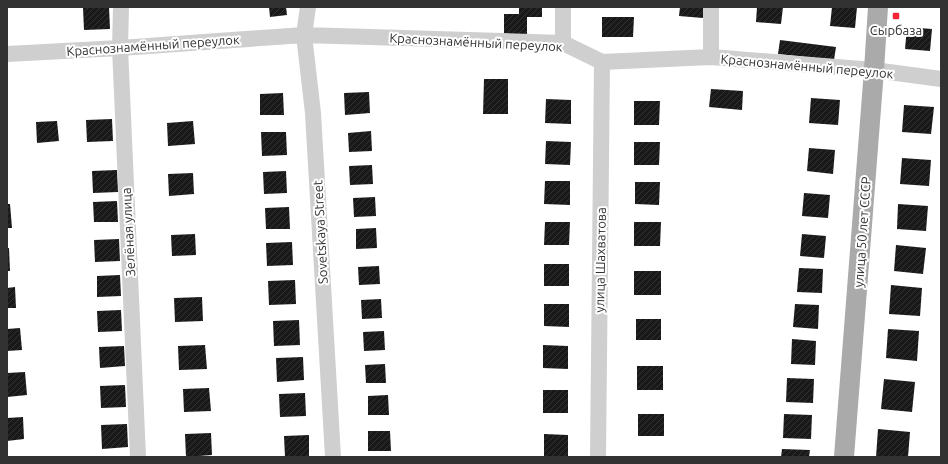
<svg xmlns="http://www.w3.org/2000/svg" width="948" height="464" viewBox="0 0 948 464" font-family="Ubuntu,sans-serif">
  <defs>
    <pattern id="building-hatch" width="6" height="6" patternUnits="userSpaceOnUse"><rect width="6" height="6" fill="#191919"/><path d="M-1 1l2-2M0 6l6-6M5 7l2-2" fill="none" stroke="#323232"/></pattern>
  </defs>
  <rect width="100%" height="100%" fill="#fff"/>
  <path fill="url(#building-hatch)" d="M 109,7 L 110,29 L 84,30 L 83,8 Z
    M 269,7 L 286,7 L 287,15 L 270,17 Z
    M 519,7 L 542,7 L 542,17 L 527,17 L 527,36 L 504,35 L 504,14 L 519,14 Z
    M 680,7 L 705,7 L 703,18 L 679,16 Z
    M 757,7 L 783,7 L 781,24 L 756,22 Z
    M 832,7 L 857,7 L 855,28 L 830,26 Z
    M 602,17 L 634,17 L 633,37 L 602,37 Z
    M 907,27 L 932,29 L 930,51 L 905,49 Z
    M 780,40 L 836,47 L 834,60 L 778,54 Z
    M 484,79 L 508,79 L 508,114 L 483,114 Z
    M 711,89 L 743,91 L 742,110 L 709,107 Z
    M 369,92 L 370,113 L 345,115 L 344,93 Z
    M 283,93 L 284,115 L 260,115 L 260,94 Z
    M 811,98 L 840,100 L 838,125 L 809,123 Z
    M 546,99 L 571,100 L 571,124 L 545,123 Z
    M 634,101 L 660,101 L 659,125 L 634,125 Z
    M 904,105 L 934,107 L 931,134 L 902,132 Z
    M 112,119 L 113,141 L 87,142 L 86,120 Z
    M 57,121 L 59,141 L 37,143 L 36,122 Z
    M 193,121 L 195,144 L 168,146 L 167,123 Z
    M 371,131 L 372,151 L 349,152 L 348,133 Z
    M 261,132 L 286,132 L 287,155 L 262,156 Z
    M 546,141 L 571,142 L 570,165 L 545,164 Z
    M 634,142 L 660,142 L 659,165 L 634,165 Z
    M 809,148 L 835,150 L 833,174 L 807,171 Z
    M 902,158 L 931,160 L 929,186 L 900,184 Z
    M 372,165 L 373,184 L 350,185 L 349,166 Z
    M 117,170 L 118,192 L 93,193 L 92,171 Z
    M 286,171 L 287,193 L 264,194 L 263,172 Z
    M 193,173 L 194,194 L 169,196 L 168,174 Z
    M 545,181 L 570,181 L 570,205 L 544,204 Z
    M 635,182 L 660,182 L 659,205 L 635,204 Z
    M 804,193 L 830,195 L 828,218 L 802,216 Z
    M 375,197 L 376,216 L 354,217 L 353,198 Z
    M 117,201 L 118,222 L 94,222 L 93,202 Z
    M 7,204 L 10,204 L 12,228 L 7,228 Z
    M 898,204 L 928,206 L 926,231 L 897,229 Z
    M 289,207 L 290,229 L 266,229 L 265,208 Z
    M 545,222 L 570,222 L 569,245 L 544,245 Z
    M 634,222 L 661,222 L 660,246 L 634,246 Z
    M 376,228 L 377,248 L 356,249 L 356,229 Z
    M 195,234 L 196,255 L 172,256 L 171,235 Z
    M 802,234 L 826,236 L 824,258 L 800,256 Z
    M 119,239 L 120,261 L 95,262 L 94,240 Z
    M 292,242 L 293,265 L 267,266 L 266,243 Z
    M 896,245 L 926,248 L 923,274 L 894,271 Z
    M 7,248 L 9,248 L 10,271 L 7,271 Z
    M 544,264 L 569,264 L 569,286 L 544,286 Z
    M 379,266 L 380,284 L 359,285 L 358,267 Z
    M 799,268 L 823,269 L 822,293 L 797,292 Z
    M 634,271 L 661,271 L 661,295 L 634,295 Z
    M 120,275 L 121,296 L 97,297 L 97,276 Z
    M 295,280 L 296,304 L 269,305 L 268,281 Z
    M 891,285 L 922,288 L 920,316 L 889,314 Z
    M 15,287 L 16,308 L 7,308 L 7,288 Z
    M 202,297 L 203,321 L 175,322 L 174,298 Z
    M 381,299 L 382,318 L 362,319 L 361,300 Z
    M 544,304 L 569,304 L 569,327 L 544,326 Z
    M 795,304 L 819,305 L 818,329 L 793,327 Z
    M 121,310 L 122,331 L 98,332 L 97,311 Z
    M 636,319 L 661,319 L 661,340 L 636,340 Z
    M 299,320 L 300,345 L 274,346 L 273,321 Z
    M 20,328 L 22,350 L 7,351 L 7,329 Z
    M 888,329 L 919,331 L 917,361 L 886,358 Z
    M 384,331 L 385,350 L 364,351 L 363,332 Z
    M 792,339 L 816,341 L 815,365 L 791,364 Z
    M 205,345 L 207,369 L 179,370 L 178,346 Z
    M 543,345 L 568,346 L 568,369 L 543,368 Z
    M 124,346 L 125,366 L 100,368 L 99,347 Z
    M 303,357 L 304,380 L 277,382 L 276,358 Z
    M 385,364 L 386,383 L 366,383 L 365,365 Z
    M 637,366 L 663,366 L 663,390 L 637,390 Z
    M 25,372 L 27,395 L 7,397 L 7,373 Z
    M 787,378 L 814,379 L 813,403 L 786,402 Z
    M 884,379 L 915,382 L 912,412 L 881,409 Z
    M 125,385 L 126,407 L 101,408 L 100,386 Z
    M 209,388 L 211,411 L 184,412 L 183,389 Z
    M 543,390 L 568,390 L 568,413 L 543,413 Z
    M 305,393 L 306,416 L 280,417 L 279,394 Z
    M 388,395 L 389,415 L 368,415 L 368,396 Z
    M 638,414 L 664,414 L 664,436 L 638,436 Z
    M 784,414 L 812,415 L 811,439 L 783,438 Z
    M 23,417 L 24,439 L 7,441 L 7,418 Z
    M 127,424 L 128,447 L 102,449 L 101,425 Z
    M 878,429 L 910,432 L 908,457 L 876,457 Z
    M 368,431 L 390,431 L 391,451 L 368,451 Z
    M 211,433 L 212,455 L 186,457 L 185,434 Z
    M 544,434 L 568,435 L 568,457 L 544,456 Z
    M 309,435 L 309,457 L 285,457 L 284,436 Z
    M 782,449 L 810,450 L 809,457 L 781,457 Z"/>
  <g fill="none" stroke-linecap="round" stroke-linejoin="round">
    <path stroke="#cfcfcf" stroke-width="16" d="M 121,7 L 120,48 L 138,457
      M 308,7 L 304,35 L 313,113 L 333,457
      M 563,7 L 563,43
      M 711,7 L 711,57
      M 7,54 L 120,48 L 304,35 L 563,43 L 602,62 L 711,57 L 874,70 L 941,79
      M 598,457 L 602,62"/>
    <path stroke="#aaa" stroke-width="20" d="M 844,457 L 874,70 L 878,7"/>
  </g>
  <rect fill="#f7273b" stroke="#fff" stroke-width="1.5" x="892" y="12" width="8" height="8" rx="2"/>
  <g text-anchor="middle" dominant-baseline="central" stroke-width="4" stroke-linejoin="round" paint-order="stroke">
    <g font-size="13" fill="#323232" stroke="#fff">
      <text x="896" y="30">Сырбаза</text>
    </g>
    <g font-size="13" fill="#323232" stroke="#fff">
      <text transform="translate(476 42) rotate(3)">Краснознамённый переулок</text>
      <text transform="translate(153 45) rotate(-4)">Краснознамённый переулок</text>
      <text transform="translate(807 66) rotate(5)">Краснознамённый переулок</text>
      <text transform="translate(128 232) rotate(-93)">Зелёная улица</text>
      <text transform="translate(320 232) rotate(-93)">Sovetskaya Street</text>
      <text transform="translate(862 232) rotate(-86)">улица 50 лет СССР</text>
      <text transform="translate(600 260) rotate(-89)">улица Шахватова</text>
    </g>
  </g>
  <rect width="948" height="464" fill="none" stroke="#323232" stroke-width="16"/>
</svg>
